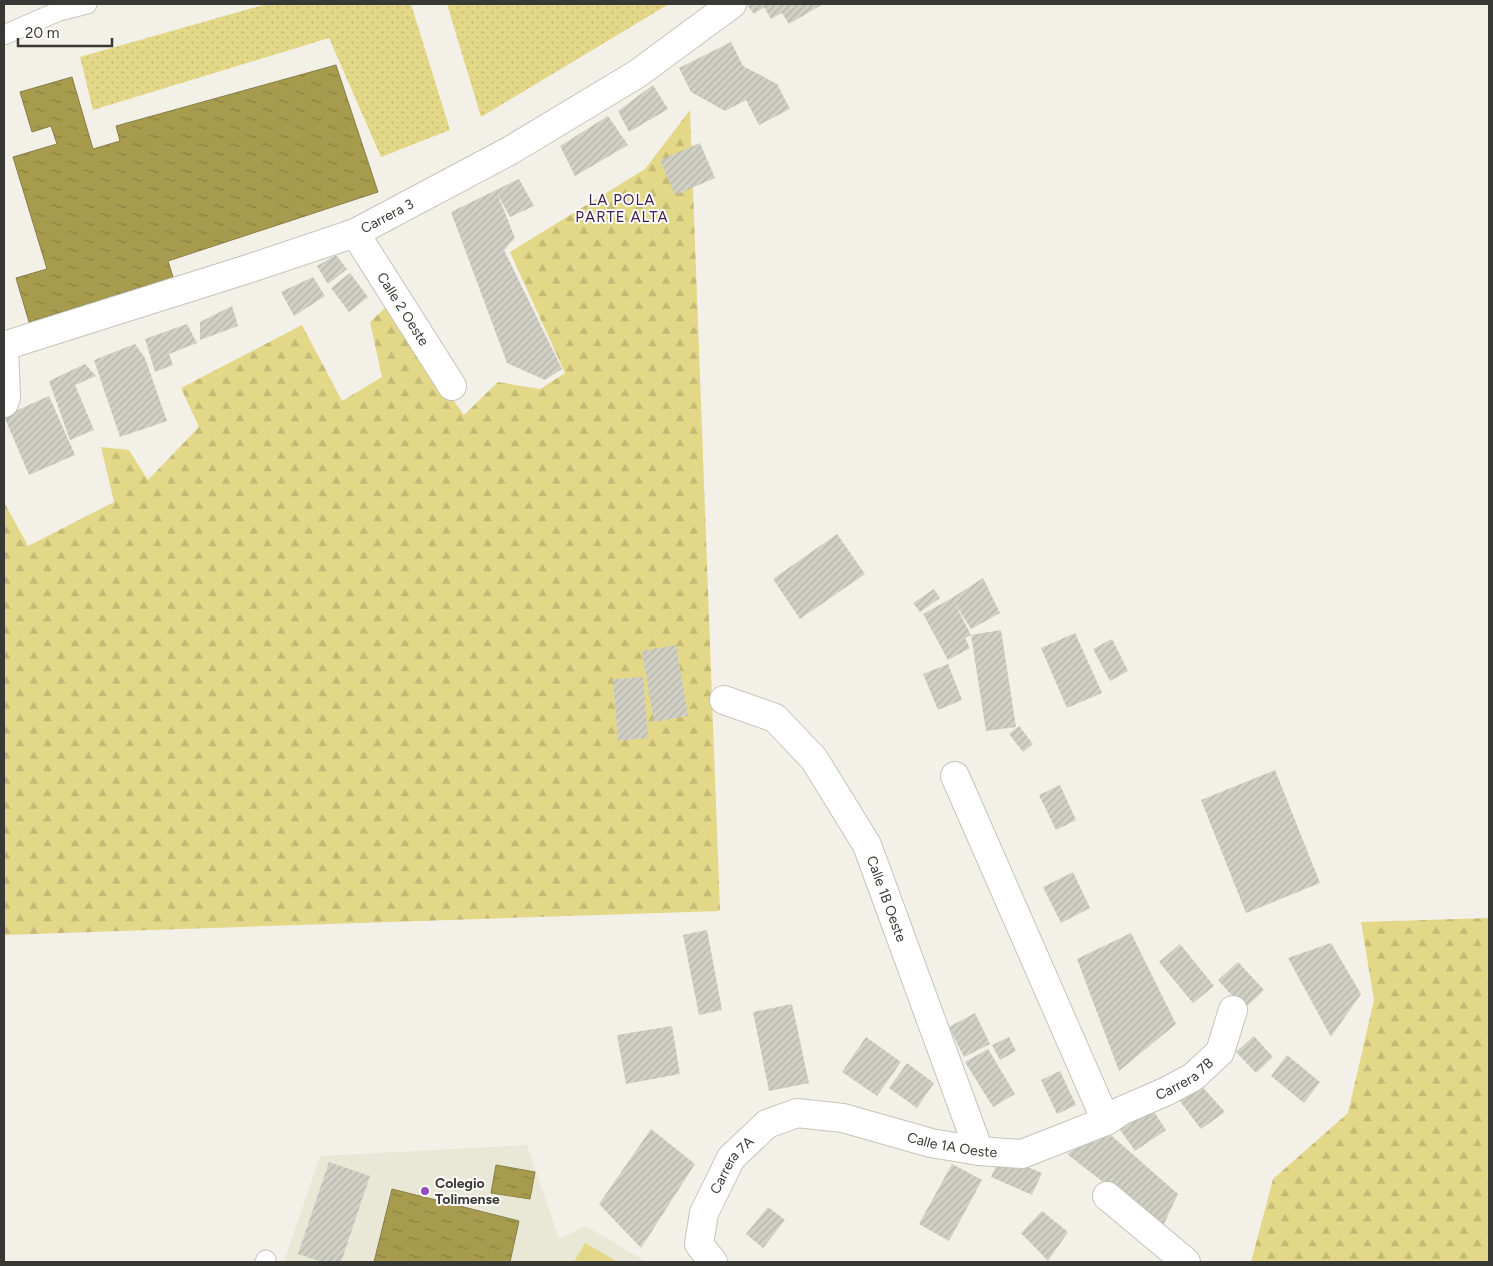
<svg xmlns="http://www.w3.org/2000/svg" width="1493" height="1266" viewBox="0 0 1493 1266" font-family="Figtree,sans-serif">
  <defs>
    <pattern id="grass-dots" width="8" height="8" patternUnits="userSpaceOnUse" patternTransform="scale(1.25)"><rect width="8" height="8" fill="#e3d888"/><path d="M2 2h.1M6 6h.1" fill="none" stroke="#c4ba76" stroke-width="1.8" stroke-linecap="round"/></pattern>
    <pattern id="forest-firs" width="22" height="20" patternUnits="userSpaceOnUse" patternTransform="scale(1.25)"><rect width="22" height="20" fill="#e3d888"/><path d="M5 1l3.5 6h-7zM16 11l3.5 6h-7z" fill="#c4ba76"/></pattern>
    <pattern id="water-ripples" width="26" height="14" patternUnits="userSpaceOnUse" patternTransform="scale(1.25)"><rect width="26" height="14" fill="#a79c4d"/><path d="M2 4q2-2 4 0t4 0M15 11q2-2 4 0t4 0" fill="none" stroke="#898041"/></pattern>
    <pattern id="building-hatch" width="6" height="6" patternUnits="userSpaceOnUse" patternTransform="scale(1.25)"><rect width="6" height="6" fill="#d1d0c5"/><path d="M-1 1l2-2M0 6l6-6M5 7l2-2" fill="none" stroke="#b4b3aa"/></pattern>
  </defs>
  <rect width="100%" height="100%" fill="#f3f1e7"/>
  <path fill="#e9e7d5" d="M 527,1145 L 559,1239 L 586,1226 L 647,1262 L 284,1262 L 320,1156 Z"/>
  <path fill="url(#grass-dots)" d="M 267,4 L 411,4 L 450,130 L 381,157 L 329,38 L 93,110 L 80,57 Z
    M 447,4 L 669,4 L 481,117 Z"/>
  <path fill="url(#forest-firs)" d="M 690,110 L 720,911 L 4,935 L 4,502 L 28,546 L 114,502 L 101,447 L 129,450 L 148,480 L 199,427 L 181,388 L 302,325 L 342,401 L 382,377 L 370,322 L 386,307 L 464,415 L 498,382 L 540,389 L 565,373 L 510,252 L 645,169 Z
    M 1489,918 L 1489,1262 L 1251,1262 L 1273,1179 L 1348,1113 L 1374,1000 L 1361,922 Z"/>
  <path fill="#e3d888" d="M 585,1243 L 618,1262 L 574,1262 Z"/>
  <path fill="url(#water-ripples)" stroke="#867e46" d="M 336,65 L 378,192 L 168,261 L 173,277 L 29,322 L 16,278 L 47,269 L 13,157 L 57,144 L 51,126 L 32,132 L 20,92 L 72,77 L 93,149 L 120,141 L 116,126 Z
    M 496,1165 L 535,1172 L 530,1199 L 491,1193 Z
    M 392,1189 L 519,1221 L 510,1262 L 374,1262 Z"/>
  <path fill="url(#building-hatch)" d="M 748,4 L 823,4 L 789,24 L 782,13 L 771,19 L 764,7 L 754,14 L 747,5 Z
    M 731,42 L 743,66 L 777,84 L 790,109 L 759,125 L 746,100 L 725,111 L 691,92 L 679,68 Z
    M 653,85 L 668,109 L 629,132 L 618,111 Z
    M 608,116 L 628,145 L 575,176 L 560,146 Z
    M 700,143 L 715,178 L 675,195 L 660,160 Z
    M 519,179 L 534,206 L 510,217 L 497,193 L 515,238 L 504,250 L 562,369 L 545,380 L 507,363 L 451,212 Z
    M 336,255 L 347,269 L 328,284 L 317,266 Z
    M 350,273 L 368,297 L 349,312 L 331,288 Z
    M 313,277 L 325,296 L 294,316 L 281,292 Z
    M 232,306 L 238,326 L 200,340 L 200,322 Z
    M 187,324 L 197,343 L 169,354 L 173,365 L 155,372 L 145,339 Z
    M 135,344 L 145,358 L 167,421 L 120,437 L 94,360 Z
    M 85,364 L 96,376 L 75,385 L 94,430 L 70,440 L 49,381 Z
    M 49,396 L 75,455 L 29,475 L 4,416 Z
    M 837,534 L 865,574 L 800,619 L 773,579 Z
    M 983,578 L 1000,613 L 971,629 L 954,602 L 971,635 L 965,638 L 970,648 L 948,660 L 923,614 L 952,598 Z
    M 934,589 L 940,598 L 920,612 L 913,603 Z
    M 1001,630 L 1016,727 L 986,731 L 971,635 Z
    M 1075,633 L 1102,693 L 1067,708 L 1041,648 Z
    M 1112,639 L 1128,671 L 1110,681 L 1093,649 Z
    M 676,645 L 688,716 L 654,722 L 642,651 Z
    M 948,664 L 962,700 L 938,710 L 923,674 Z
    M 643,677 L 648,738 L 618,741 L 613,679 Z
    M 1019,726 L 1033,744 L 1023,752 L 1009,734 Z
    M 1275,770 L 1320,883 L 1246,913 L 1201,800 Z
    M 1060,785 L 1076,820 L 1056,830 L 1039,795 Z
    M 1073,872 L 1090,908 L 1061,923 L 1043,887 Z
    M 707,930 L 722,1010 L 699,1015 L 683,935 Z
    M 1131,933 L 1176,1024 L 1119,1071 L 1077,959 Z
    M 1331,943 L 1361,994 L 1331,1037 L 1288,958 Z
    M 1180,944 L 1214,986 L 1193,1003 L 1159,962 Z
    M 1238,962 L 1264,990 L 1244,1009 L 1218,980 Z
    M 792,1004 L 809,1083 L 769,1091 L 753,1012 Z
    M 975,1013 L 990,1044 L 964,1057 L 949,1027 Z
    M 672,1026 L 680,1074 L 626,1084 L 617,1035 Z
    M 1254,1036 L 1273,1057 L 1256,1073 L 1236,1052 Z
    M 866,1037 L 901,1062 L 877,1096 L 842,1072 Z
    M 1009,1037 L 1016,1051 L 1000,1060 L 992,1045 Z
    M 988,1049 L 1015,1094 L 993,1107 L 965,1062 Z
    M 1287,1055 L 1320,1082 L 1304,1103 L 1271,1076 Z
    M 907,1063 L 934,1083 L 917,1108 L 889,1088 Z
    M 1060,1071 L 1076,1105 L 1057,1114 L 1041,1080 Z
    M 1198,1082 L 1225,1112 L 1201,1129 L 1176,1096 Z
    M 1148,1103 L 1166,1130 L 1135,1151 L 1116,1124 Z
    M 651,1129 L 695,1164 L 641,1248 L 599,1204 Z
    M 1105,1130 L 1178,1194 L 1162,1228 L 1067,1154 Z
    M 1001,1156 L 1042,1173 L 1032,1195 L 991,1177 Z
    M 329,1162 L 370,1176 L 341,1262 L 322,1262 L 298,1254 Z
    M 952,1164 L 982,1180 L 949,1241 L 919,1224 Z
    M 768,1207 L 785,1220 L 763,1248 L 746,1234 Z
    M 1042,1211 L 1068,1232 L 1048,1261 L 1021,1233 Z"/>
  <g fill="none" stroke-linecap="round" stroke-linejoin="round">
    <defs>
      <path id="service" d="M 4,35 L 59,11 L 87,4
        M 265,1262 L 266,1260"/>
      <g id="minor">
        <path id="s1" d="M 355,233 L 452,386"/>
        <path id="s2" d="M 4,346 L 251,268 L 355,233 L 511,150 L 637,74 L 732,4"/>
        <path d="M 4,403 L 6,397 L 4,346"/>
        <path id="s3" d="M 724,700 L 775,718 L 814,759 L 867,845 L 979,1151"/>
        <path d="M 955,776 L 1106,1121"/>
        <path d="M 1107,1196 L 1186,1262"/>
        <path id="s4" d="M 713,1262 L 699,1244 L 704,1213 L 731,1158 L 767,1124 L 797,1113 L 843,1118 L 931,1143 L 979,1151 L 1022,1154 L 1106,1121 L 1121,1111 L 1167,1091 L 1193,1077 L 1220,1052 L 1233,1010"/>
      </g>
    </defs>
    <use href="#service" stroke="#c5c4ba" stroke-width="21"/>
    <use href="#minor" stroke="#c5c4ba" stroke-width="30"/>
    <use href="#service" stroke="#fff" stroke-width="19"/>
    <use href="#minor" stroke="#fff" stroke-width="28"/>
  </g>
  <circle fill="#964cbf" stroke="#fffefa" stroke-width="2" cx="425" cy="1191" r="5"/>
  <g text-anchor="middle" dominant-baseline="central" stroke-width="4" stroke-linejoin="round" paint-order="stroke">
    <g font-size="14" fill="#383834" stroke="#fffefa">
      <text stroke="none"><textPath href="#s2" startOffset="405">Carrera 3</textPath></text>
      <text stroke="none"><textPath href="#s1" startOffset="90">Calle 2 Oeste</textPath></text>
      <text stroke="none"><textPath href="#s3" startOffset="269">Calle 1B Oeste</textPath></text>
      <text stroke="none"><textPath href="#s4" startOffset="606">Carrera 7B</textPath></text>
      <text stroke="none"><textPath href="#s4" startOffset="356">Calle 1A Oeste</textPath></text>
      <text stroke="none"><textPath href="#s4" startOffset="110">Carrera 7A</textPath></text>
    </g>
    <g font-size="14" font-weight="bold" fill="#383834" stroke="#fffefa" text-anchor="start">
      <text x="435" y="1183">Colegio<tspan x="435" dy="16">Tolimense</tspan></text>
    </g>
    <g font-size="15" letter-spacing="1" fill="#3f1c53" stroke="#fffefa">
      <text x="622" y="200">LA POLA<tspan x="622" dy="17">PARTE ALTA</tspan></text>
    </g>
  </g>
  <rect width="1493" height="1266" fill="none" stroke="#383834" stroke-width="10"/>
  <path d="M18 38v8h94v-8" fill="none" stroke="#383834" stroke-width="2.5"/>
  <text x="25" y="38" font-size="15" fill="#383834" stroke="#fffefa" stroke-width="4" paint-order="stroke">20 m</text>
</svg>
